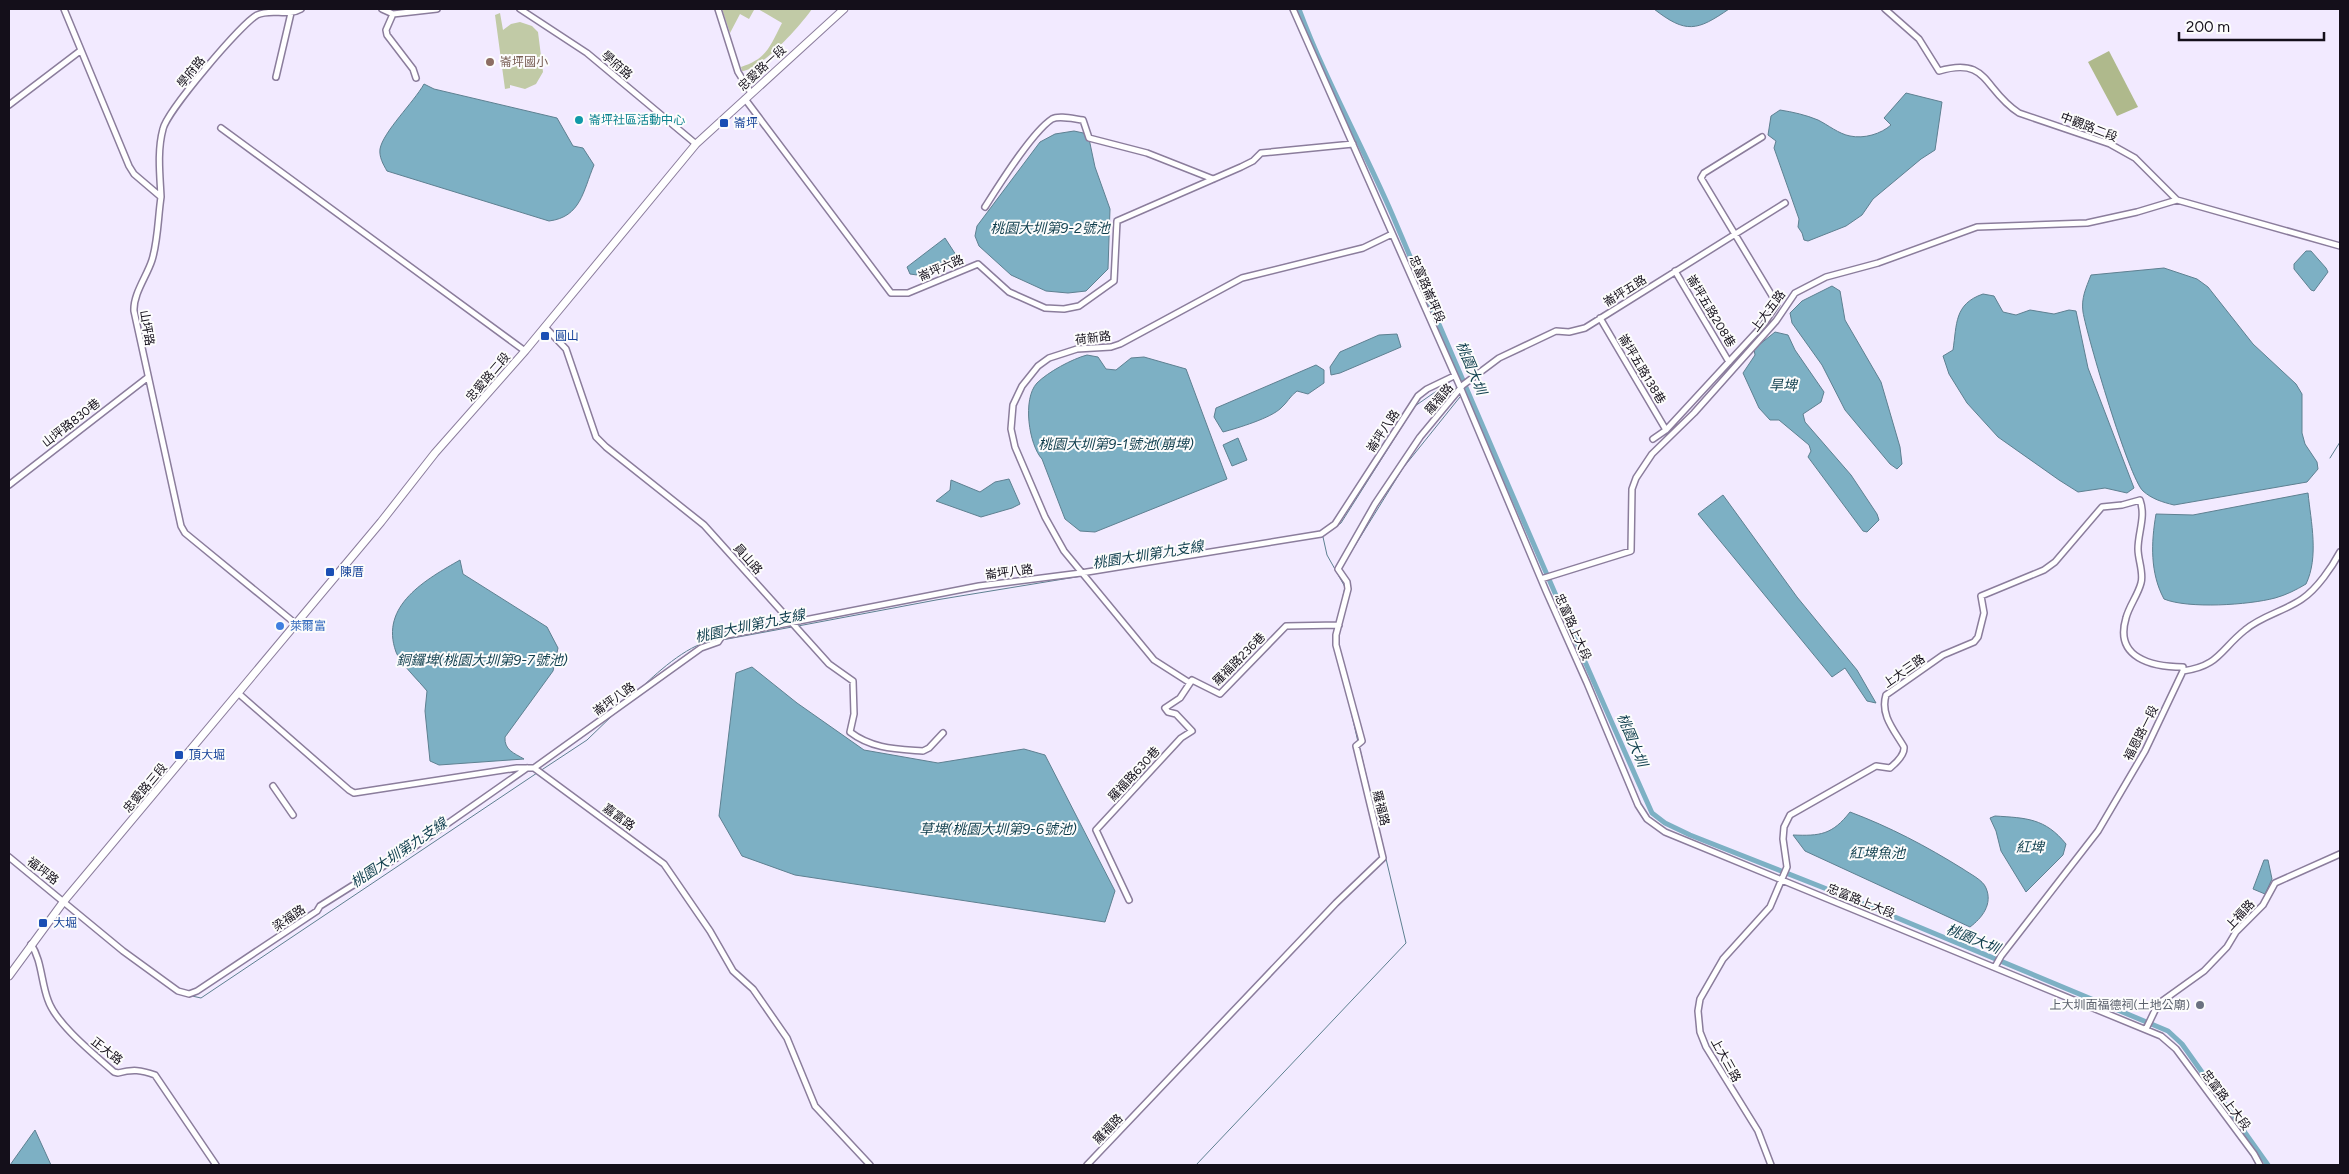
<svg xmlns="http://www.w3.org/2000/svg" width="2349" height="1174" viewBox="0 0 2349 1174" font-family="Figtree,'Noto Sans TC',sans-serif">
  <rect width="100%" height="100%" fill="#f2eaff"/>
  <path fill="#c1caa6" d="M 722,9 L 751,9 L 754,10 L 749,19 L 740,14 L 730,33 Z
    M 758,9 L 812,9 C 800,26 762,69 742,71 L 741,67 C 767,59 770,46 782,23 Z
    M 500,13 L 503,30 L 511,24 L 520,22 L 532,26 L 538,32 L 543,72 L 536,84 L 525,89 L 510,85 L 510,88 L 505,89 L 495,15 Z"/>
  <path fill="#afb98c" d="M 2109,51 L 2138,107 L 2117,116 L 2088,62 Z"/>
  <path fill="#7db0c4" stroke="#5e8091" d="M 1654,9 L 1729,9 C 1697,31 1686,34 1654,9 Z
    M 424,84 L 434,89 L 557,118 L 573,146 L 583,148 L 594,165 C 583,191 581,217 549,221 L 387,171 C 383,164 379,157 380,149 C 383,132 414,102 424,84 Z
    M 1906,93 L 1942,102 L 1935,150 L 1921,159 L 1873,199 L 1862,215 L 1846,226 L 1808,241 L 1804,240 L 1802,233 L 1798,227 L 1799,219 L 1774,148 L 1776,141 L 1768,135 L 1771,116 L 1780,110 C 1793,112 1806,115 1818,120 C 1828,125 1839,134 1850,136 C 1864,139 1881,134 1891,125 L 1884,118 Z
    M 1074,131 L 1088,134 L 1095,167 L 1110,209 L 1108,269 L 1086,291 L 1068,293 L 1046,291 L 1011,275 L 979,246 L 975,236 L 977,226 L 1040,142 L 1055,134 Z
    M 945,238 L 956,255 L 956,260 L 917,275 L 910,274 L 907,267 Z
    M 2306,251 L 2311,251 L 2326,268 L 2328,272 L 2314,291 L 2311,290 L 2294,269 L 2294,264 Z
    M 2164,268 L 2197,279 L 2208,287 L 2253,344 L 2296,384 L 2302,394 L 2302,433 L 2305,444 L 2317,462 L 2318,469 L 2307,482 L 2174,505 C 2162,502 2152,499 2143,491 C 2129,478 2087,336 2083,312 C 2081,298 2086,288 2091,275 Z
    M 1832,286 L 1840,291 L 1845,320 L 1881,382 L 1900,447 L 1902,464 L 1897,469 L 1890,464 L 1845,410 L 1822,365 L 1792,323 L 1790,313 L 1802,301 Z
    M 1983,294 L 1994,296 L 2003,312 L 2016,315 L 2030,310 L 2054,314 L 2069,310 L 2076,311 L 2088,368 L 2134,488 L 2127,493 L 2105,488 L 2078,492 L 2059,480 L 1998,437 L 1967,403 L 1949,374 L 1943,356 L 1953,350 C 1957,324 1954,304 1983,294 Z
    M 1775,332 L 1788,335 L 1795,350 L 1824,392 L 1821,402 L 1803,414 L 1805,422 L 1851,475 L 1877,514 L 1879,520 L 1867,532 L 1863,531 L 1808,457 L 1811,451 L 1809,445 L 1779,420 L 1770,420 L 1759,408 L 1743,373 L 1755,355 L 1754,349 Z
    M 1397,334 L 1401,347 L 1340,373 L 1331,375 L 1330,367 L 1340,352 L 1379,335 Z
    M 1087,355 L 1098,357 L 1106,369 L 1116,370 L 1131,358 L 1144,357 L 1186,369 L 1227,479 L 1095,532 L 1080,531 L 1065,519 L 1042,459 C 1029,445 1022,399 1037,383 C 1048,372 1072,359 1087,355 Z
    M 1316,365 L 1324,370 L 1324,383 L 1308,394 L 1297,391 C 1290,396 1287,403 1281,408 C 1271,418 1238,428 1223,432 L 1214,417 L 1216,408 Z
    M 1238,438 L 1247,460 L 1232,466 L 1223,445 Z
    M 1009,479 L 1020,504 L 1012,508 L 981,517 L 936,501 L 950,490 L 951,480 L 980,492 L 995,482 Z
    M 2308,493 C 2311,522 2319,557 2306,584 C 2296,590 2286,595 2275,598 C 2249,605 2188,609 2164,599 C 2150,573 2151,543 2156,514 L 2193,515 Z
    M 1723,495 L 1797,597 L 1857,670 L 1876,703 L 1867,701 L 1845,668 L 1832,677 L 1698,514 Z
    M 460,560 L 463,574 L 547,627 L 558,648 L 553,671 L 505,737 C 504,750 514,753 524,759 L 439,765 L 430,761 L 425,711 L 427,691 C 419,681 400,663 396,652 C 379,605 427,579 460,560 Z
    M 752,667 L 797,703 L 864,750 L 938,763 L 1024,749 L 1045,755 L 1115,891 L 1105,922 L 795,875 L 742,856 L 719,816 L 736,673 Z
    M 1850,812 C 1890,827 1926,846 1963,869 C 1970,874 1983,880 1986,888 C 1993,904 1982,918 1970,927 L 1805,851 L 1793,835 C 1820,836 1832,835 1850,812 Z
    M 1995,816 C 2026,818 2045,818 2066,844 L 2063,855 L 2026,892 L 2001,851 L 1996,831 L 1990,818 Z
    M 2264,860 L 2268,860 L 2272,879 L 2265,894 L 2253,889 Z
    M 35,1130 L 51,1165 L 10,1165 Z"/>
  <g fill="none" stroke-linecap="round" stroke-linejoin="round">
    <path stroke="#5e8091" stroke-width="1" d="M 1459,377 L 1461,376
      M 1465,391 L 1467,389
      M 2330,458 L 2340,442
      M 1321,537 L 1341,523 L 1415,406 L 1451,381
      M 1323,537 L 1327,555 L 1345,587 L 1340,610
      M 1343,565 L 1403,468 L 1460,397
      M 1086,575 L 1297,540
      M 798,626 L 936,600 L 1082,576
      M 722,640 L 792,627
      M 642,687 C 660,670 691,642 716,640
      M 1350,707 L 1358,742
      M 540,771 L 587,740 L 616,712
      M 149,973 L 172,989
      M 192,996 L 201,998 L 537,773
      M 1196,1165 L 1406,943 L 1359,745"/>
    <path stroke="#7db0c4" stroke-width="5" d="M 1299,9 C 1325,79 1362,145 1392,214 C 1477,414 1563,614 1652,813 L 1665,823 L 1690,835 L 1847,897 L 2168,1031 L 2182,1044 L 2268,1165"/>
    <defs>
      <path id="minor" d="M 64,9 L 129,166 L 134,174 L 161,197 C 158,217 158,241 152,260 C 147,276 133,294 134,311 L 181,526 L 185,533 L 296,624
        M 382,9 L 393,14 L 437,9
        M 520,9 L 587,53 L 696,144
        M 718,9 L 738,72 L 751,93
        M 1293,9 L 1461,389 L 1546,591 L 1587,683 L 1638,805 L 1647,819 L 1665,832 L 2161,1036 L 2176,1049 L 2254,1154 L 2260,1165
        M 1885,9 L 1919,39 L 1939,71 C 1989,56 1983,90 2019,113 L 2110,144 L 2135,158 L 2177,200 L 2340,246
        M 393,14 L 386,30 L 387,35 L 413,69 L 416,78
        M 276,77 L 291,13
        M 745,99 L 891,293 L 908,293 L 978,264 L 1009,292 L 1045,308 L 1064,309 L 1079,306 L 1114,281 L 1117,221 L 1241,167 L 1253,161 L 1261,153 L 1353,144
        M 9,105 L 80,51
        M 221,128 L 525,351
        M 161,197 C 160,175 157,151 163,129 C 167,111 241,24 257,15 C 272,8 287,17 301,9
        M 985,207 C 999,185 1032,132 1052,119 C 1059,115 1074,119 1083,120 L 1089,138 L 1147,153 L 1213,179
        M 1675,271 L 1729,362
        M 1600,318 L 1666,430
        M 545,327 L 566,349 L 596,437 L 606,447 L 704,525 L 829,664 L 853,681 L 854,714 L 850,732 C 872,749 897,749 923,751 L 929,748 L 943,733
        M 1653,439 L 1666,430 L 1763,325 L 1777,304 L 1701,178 L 1704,173 L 1762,137
        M 9,485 L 147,378
        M 1541,579 L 1631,551 L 1632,489 L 1636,478 L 1652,454 L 1694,413 L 1776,321 L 1795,293 L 1826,277 L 1878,263 L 1977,227 L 2087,223 L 2137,212 L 2177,200
        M 1339,625 L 1286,626 L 1220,694 L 1192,680 L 1190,683 L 1154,660 L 1064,551 L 1045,517 L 1015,447 L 1011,429 L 1013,405 L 1022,386 L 1038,366 L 1049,358 L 1077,349 L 1111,347 L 1120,344 L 1242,278 L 1363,248 L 1392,234
        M 238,693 L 349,790 L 354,793 L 517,768 L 534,768 L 664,864 L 710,931 L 733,971 L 753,989 L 787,1038 L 815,1106 L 870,1165
        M 534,768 L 701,648 L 718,642 L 722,636 L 979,586 L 1081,573 L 1321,534 L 1335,524 L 1418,396 L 1427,389 L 1454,376
        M 273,786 L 293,815
        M 9,857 L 123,951 L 178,991 L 189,994 L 197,991 L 317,911 L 320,906 L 417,845 L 527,768
        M 1129,900 L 1096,830 L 1181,738 L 1192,731 L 1176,714 L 1168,712 L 1165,708 L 1180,698 L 1190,683
        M 31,944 C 42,961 41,982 48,1000 C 56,1024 95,1055 114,1072 L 118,1073 C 133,1069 141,1070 155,1075 L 216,1165
        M 1995,967 L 2001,956 L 2098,831 L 2145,751 L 2183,671 C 2219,666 2220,650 2245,630 C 2261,616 2285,611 2302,599 C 2317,589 2332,567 2340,552
        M 2146,1029 L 2158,1004 L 2204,971 L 2227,947 L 2236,932 L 2263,905 L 2275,883 L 2340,854
        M 1087,1165 L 1336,903 L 1383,858 L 1357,750 L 1356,746 L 1362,741 L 1336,645 L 1336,635 L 1348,589 L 1347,582 L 1338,569 L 1375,504 L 1420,437 L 1463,385 L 1499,358 L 1556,331 L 1569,332 L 1585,328 L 1785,203
        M 1771,1165 L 1758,1131 L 1706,1047 L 1700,1032 L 1698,1011 L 1700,999 L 1723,959 L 1770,907 L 1787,867 L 1783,839 L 1784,827 L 1790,815 L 1876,766 L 1890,768 C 1896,763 1905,755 1904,747 C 1894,730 1880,715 1886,695 L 1943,655 L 1974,642 L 1978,637 L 1984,613 L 1981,596 L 2044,570 L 2055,562 L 2102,507 L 2122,505 L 2140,500 C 2146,517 2138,532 2138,549 C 2138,560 2144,573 2141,583 C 2138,595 2129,606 2126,618 C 2114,658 2152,667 2183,667 L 2183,671"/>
      <path id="major" d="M 9,976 L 64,901 L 381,522 L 435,453 L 525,351 L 696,144 L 844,9"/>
    </defs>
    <use href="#minor" stroke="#8b7d9c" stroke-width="8"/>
    <use href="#major" stroke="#8b7d9c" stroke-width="9"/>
    <use href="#minor" stroke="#fff" stroke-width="5"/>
    <use href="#major" stroke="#fff" stroke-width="7"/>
  </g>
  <circle fill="#8d6e63" stroke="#fcfcfc" stroke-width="2" cx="490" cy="62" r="5"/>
  <circle fill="#0f9aa8" stroke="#fcfcfc" stroke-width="2" cx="579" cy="120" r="5"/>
  <g fill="#1a4fb4" stroke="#fcfcfc" stroke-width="2">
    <rect x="719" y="118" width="10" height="10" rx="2.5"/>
    <rect x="540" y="331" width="10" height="10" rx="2.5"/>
    <rect x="325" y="567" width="10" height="10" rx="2.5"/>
    <rect x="174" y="750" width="10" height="10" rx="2.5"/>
    <rect x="38" y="918" width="10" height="10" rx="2.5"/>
  </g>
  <circle fill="#3f7fe0" stroke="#fcfcfc" stroke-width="2" cx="280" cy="626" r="5"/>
  <circle fill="#6b7280" stroke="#fcfcfc" stroke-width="2" cx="2200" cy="1005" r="5"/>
  <g text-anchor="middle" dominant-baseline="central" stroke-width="4" stroke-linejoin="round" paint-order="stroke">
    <g font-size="12" fill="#785e54" stroke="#fcfcfc" text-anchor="start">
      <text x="500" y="62">崙坪國小</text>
    </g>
    <g font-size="12" fill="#140f1a" stroke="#fcfcfc">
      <text transform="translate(617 65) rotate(40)">學府路</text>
      <text transform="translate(762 68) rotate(-43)">忠愛路一段</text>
      <text transform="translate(191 72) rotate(-51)">學府路</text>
      <text transform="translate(2089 127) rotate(21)">中觀路二段</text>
      <text transform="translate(941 268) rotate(-23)">崙坪六路</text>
      <text transform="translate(1427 289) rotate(67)">忠富路崙坪段</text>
      <text transform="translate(1625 291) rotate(-32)">崙坪五路</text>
      <text transform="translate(1711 311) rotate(59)">崙坪五路208巷</text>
      <text transform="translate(1768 311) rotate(-53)">上大五路</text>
      <text transform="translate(147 328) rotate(80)">山坪路</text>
      <text transform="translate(1093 338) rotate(-7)">荷新路</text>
      <text transform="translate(1642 369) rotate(59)">崙坪五路138巷</text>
      <text transform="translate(488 377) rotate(-49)">忠愛路二段</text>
      <text transform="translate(1439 399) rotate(-50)">羅福路</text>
      <text transform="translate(71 423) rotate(-38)">山坪路830巷</text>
      <text transform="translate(1383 431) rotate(-56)">崙坪八路</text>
      <text transform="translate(748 559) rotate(48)">員山路</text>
      <text transform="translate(1009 572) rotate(-7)">崙坪八路</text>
      <text transform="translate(1573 627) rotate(66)">忠富路上大段</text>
      <text transform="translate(1239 659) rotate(-45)">羅福路236巷</text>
      <text transform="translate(1904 671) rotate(-35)">上大三路</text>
      <text transform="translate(614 699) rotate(-35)">崙坪八路</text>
      <text transform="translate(2141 733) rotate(-63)">福恩路一段</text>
      <text transform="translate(1134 774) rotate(-47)">羅福路630巷</text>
      <text transform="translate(145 788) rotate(-50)">忠愛路三段</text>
      <text transform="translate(1381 808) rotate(76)">羅福路</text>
      <text transform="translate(619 817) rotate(36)">嘉富路</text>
      <text transform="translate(43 871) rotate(38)">福坪路</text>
      <text transform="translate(1861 901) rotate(22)">忠富路上大段</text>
      <text transform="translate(2240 915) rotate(-47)">上福路</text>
      <text transform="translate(289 918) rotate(-34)">梁福路</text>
      <text transform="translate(107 1051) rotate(38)">正大路</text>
      <text transform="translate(1726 1060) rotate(61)">上大三路</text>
      <text transform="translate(2226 1100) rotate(53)">忠富路上大段</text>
      <text transform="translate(1108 1129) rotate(-46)">羅福路</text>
    </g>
    <g font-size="12" fill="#0d838f" stroke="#fcfcfc" text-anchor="start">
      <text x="589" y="120">崙坪社區活動中心</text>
    </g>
    <g font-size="12" fill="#164399" stroke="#fcfcfc" text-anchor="start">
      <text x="734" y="123">崙坪</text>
      <text x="555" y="336">圓山</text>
      <text x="340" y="572">陳厝</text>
      <text x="189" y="755">頂大堀</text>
      <text x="53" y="923">大堀</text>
    </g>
    <g font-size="12" fill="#366cbe" stroke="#fcfcfc" text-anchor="start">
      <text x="290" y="626">萊爾富</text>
    </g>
    <g font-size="12" fill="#5b616d" stroke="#fcfcfc" text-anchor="end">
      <text x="2190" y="1005">上大圳面福德祠(土地公廟)</text>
    </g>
    <g font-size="14" font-style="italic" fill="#0f3e4d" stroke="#fcfcfc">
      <text x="1050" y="228">桃園大圳第9-2號池</text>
      <text transform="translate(1471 368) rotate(67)">桃園大圳</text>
      <text x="1783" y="385">旱埤</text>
      <text x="1116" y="444">桃園大圳第9-1號池(崩埤)</text>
      <text transform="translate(1148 555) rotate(-9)">桃園大圳第九支線</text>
      <text transform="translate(750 626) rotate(-12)">桃園大圳第九支線</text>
      <text x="482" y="660">銅鑼埤(桃園大圳第9-7號池)</text>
      <text transform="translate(1632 740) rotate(67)">桃園大圳</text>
      <text x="998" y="829">草埤(桃園大圳第9-6號池)</text>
      <text x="2030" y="847">紅埤</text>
      <text transform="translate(399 853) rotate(-34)">桃園大圳第九支線</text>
      <text x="1877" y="853">紅埤魚池</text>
      <text transform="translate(1973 939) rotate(22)">桃園大圳</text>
    </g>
  </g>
  <rect width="2349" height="1174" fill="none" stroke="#140f1a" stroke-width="20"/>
  <path d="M2179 32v8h145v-8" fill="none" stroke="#140f1a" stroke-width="2.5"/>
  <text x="2186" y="32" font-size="15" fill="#140f1a" stroke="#fcfcfc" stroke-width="4" paint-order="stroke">200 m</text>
</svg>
